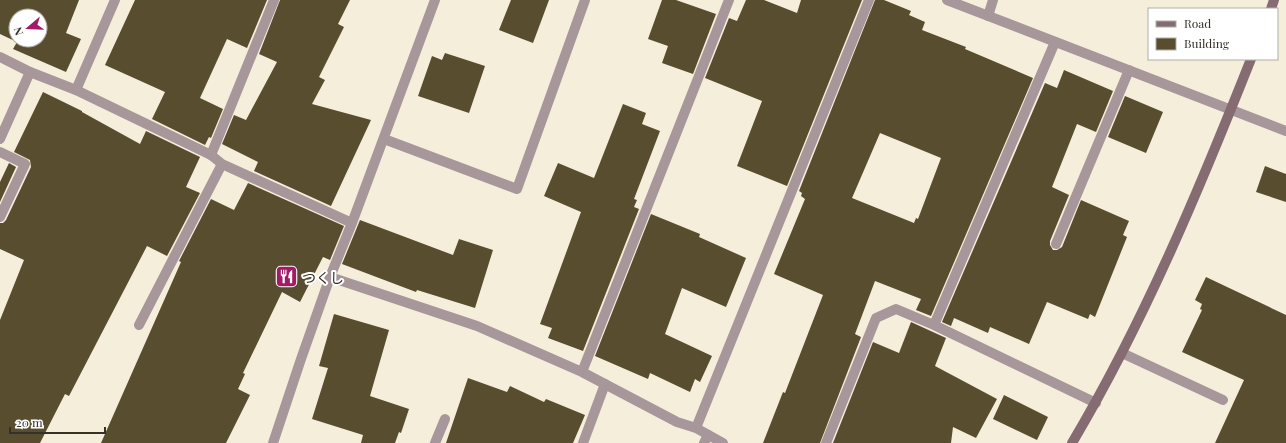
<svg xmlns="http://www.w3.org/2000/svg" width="1286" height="443" viewBox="0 0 1286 443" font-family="'Playfair Display','Noto Sans JP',serif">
  <rect width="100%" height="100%" fill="#f5eeda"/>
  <path fill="#584d2e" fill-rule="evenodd" d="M 0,0 L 79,0 L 66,33 L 81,39 L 66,72 L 13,49 L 17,42 L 0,34 ZM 16,16 L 40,16 L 40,40 L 16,40 Z
    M 135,0 L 267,0 L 247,48 L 227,39 L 200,98 L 223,109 L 211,138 L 209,137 L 205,145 L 152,119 L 165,92 L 105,65 Z
    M 280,0 L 350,0 L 338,24 L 344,27 L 319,77 L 325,80 L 312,104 L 371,120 L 331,206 L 254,171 L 258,162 L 222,144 L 234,115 L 246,120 L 277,62 L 259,54 Z
    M 511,0 L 549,0 L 533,43 L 499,30 Z
    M 662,0 L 676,0 L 716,14 L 693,74 L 662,63 L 668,46 L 648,39 Z
    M 746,0 L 764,0 L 797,13 L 801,0 L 862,0 L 787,186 L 737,166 L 762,101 L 705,78 L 729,18 L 737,21 Z
    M 875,0 L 884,0 L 911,11 L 909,15 L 925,22 L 922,30 L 966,47 L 965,49 L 1033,78 L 931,316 L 916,310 L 921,299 L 875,281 L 855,334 L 861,337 L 820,443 L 763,443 L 783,392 L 785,393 L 823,295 L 774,274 L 805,199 L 801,196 L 802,193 L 799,191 ZM 880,133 L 941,158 L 918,219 L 916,218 L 914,223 L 852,198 Z
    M 445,53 L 485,66 L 469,113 L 418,96 L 432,56 L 442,60 Z
    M 1064,70 L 1113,91 L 1096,132 L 1077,124 L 1052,187 L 1069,195 L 1050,241 L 1050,245 L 1053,250 L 1057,250 L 1062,247 L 1081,200 L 1129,221 L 1123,235 L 1127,237 L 1095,317 L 1090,314 L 1088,319 L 1047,302 L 1029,344 L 990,327 L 988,333 L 954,318 L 951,326 L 942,322 L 1045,83 L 1057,88 Z
    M 43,92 L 82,111 L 82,112 L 140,144 L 146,131 L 200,157 L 186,187 L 200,193 L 167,256 L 147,246 L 69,396 L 65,394 L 40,443 L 0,443 L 0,320 L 24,260 L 0,249 L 0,223 L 3,223 L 6,220 L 31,167 L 30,160 L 14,152 Z
    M 1125,96 L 1163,112 L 1146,153 L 1108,137 Z
    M 623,104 L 646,113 L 642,124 L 660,131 L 634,199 L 637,200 L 634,207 L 639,209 L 583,351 L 548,338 L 552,328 L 540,324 L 581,212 L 544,196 L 558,163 L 594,178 Z
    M 9,163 L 16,167 L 0,202 L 0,182 Z
    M 1265,166 L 1286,174 L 1286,202 L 1256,192 Z
    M 248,183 L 344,226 L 330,260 L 323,257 L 300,302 L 282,292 L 243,373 L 245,374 L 238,389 L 250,395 L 226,443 L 101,443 L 181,262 L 179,261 L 211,199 L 234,210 Z
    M 651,214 L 700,234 L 699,237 L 746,258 L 726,307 L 682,288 L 665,334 L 712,356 L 700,382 L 695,379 L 690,392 L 650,373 L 648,379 L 595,356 Z
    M 360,220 L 453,255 L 459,239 L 493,250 L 475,308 L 417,290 L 416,292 L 342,264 Z
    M 1206,277 L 1286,315 L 1286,443 L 1215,443 L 1244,380 L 1182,352 L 1202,310 L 1200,309 L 1202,304 L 1195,300 Z
    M 334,314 L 389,330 L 370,396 L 409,409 L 401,433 L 399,432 L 395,443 L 361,443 L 363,435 L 312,419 L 328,368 L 319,366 Z
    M 911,322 L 946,338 L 935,366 L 997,399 L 976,438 L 953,427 L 951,443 L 833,443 L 873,342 L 899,353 Z
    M 468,378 L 507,392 L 510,386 L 544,402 L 546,399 L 585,415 L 573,443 L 446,443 Z
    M 1004,395 L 1048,417 L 1037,440 L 993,419 Z"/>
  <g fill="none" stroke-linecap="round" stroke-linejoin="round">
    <path stroke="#a7969a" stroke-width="10" d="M 988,16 L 993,0
      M 76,90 L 115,0
      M 0,139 L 30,72
      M 0,152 L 25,164 L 0,217
      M 211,155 L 274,0
      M 1056,244 L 1129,70
      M 934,325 L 1055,42
      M 1122,353 L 1223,400
      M 435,443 L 445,419
      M 583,443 L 605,384
      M 704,443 L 708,435
      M 826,443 L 876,318 L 896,309 L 934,325 L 1096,403"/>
    <path stroke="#a7969a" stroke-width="10" d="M 947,0 L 1286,131
      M 0,57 L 30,72 L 76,90 L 211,155 L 222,164 L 352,223
      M 384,139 L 517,189 L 585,0
      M 330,277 L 477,326 L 582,372 L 677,422 L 696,428 L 723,443
      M 139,325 L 222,164
      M 582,372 L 729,0
      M 696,428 L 869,0
      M 273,443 L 301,359 L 330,277 L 352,223 L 435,0"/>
    <path stroke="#856c73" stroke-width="10" d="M 1271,9 L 1274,0
      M 1072,443 C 1144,322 1199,190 1251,59"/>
  </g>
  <defs>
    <symbol id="restaurant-square" viewBox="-11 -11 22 22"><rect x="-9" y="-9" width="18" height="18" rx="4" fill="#a31b66" stroke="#fff"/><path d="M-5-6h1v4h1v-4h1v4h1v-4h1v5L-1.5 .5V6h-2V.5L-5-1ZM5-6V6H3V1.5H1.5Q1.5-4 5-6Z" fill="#fff"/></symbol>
  </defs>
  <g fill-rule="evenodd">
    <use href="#restaurant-square" x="274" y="264" width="25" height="25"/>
  </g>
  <g text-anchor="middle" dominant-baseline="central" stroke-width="4" stroke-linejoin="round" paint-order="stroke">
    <g font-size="14" fill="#343129" stroke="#fff" text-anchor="start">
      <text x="302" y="277">つくし</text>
    </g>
  </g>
  <rect x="1148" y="8" width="130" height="52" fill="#ffffff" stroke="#aeada9"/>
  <rect x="1156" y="21" width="20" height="6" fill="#856c73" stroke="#aeada9"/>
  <text x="1184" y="28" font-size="12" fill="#343129">Road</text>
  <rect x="1156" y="38" width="20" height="12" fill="#584d2e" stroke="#aeada9"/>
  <text x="1184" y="48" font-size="12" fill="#343129">Building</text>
  <g transform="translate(28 28) rotate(251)"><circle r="19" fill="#ffffff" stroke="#aeada9"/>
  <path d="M0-3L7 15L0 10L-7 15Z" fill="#a31b66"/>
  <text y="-6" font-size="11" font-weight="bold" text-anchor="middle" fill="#343129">N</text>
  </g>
  <path d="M10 427v6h95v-6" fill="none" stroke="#343129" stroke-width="2"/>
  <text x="16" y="427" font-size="12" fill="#343129" stroke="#ffffff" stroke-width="3" paint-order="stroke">20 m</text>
</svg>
